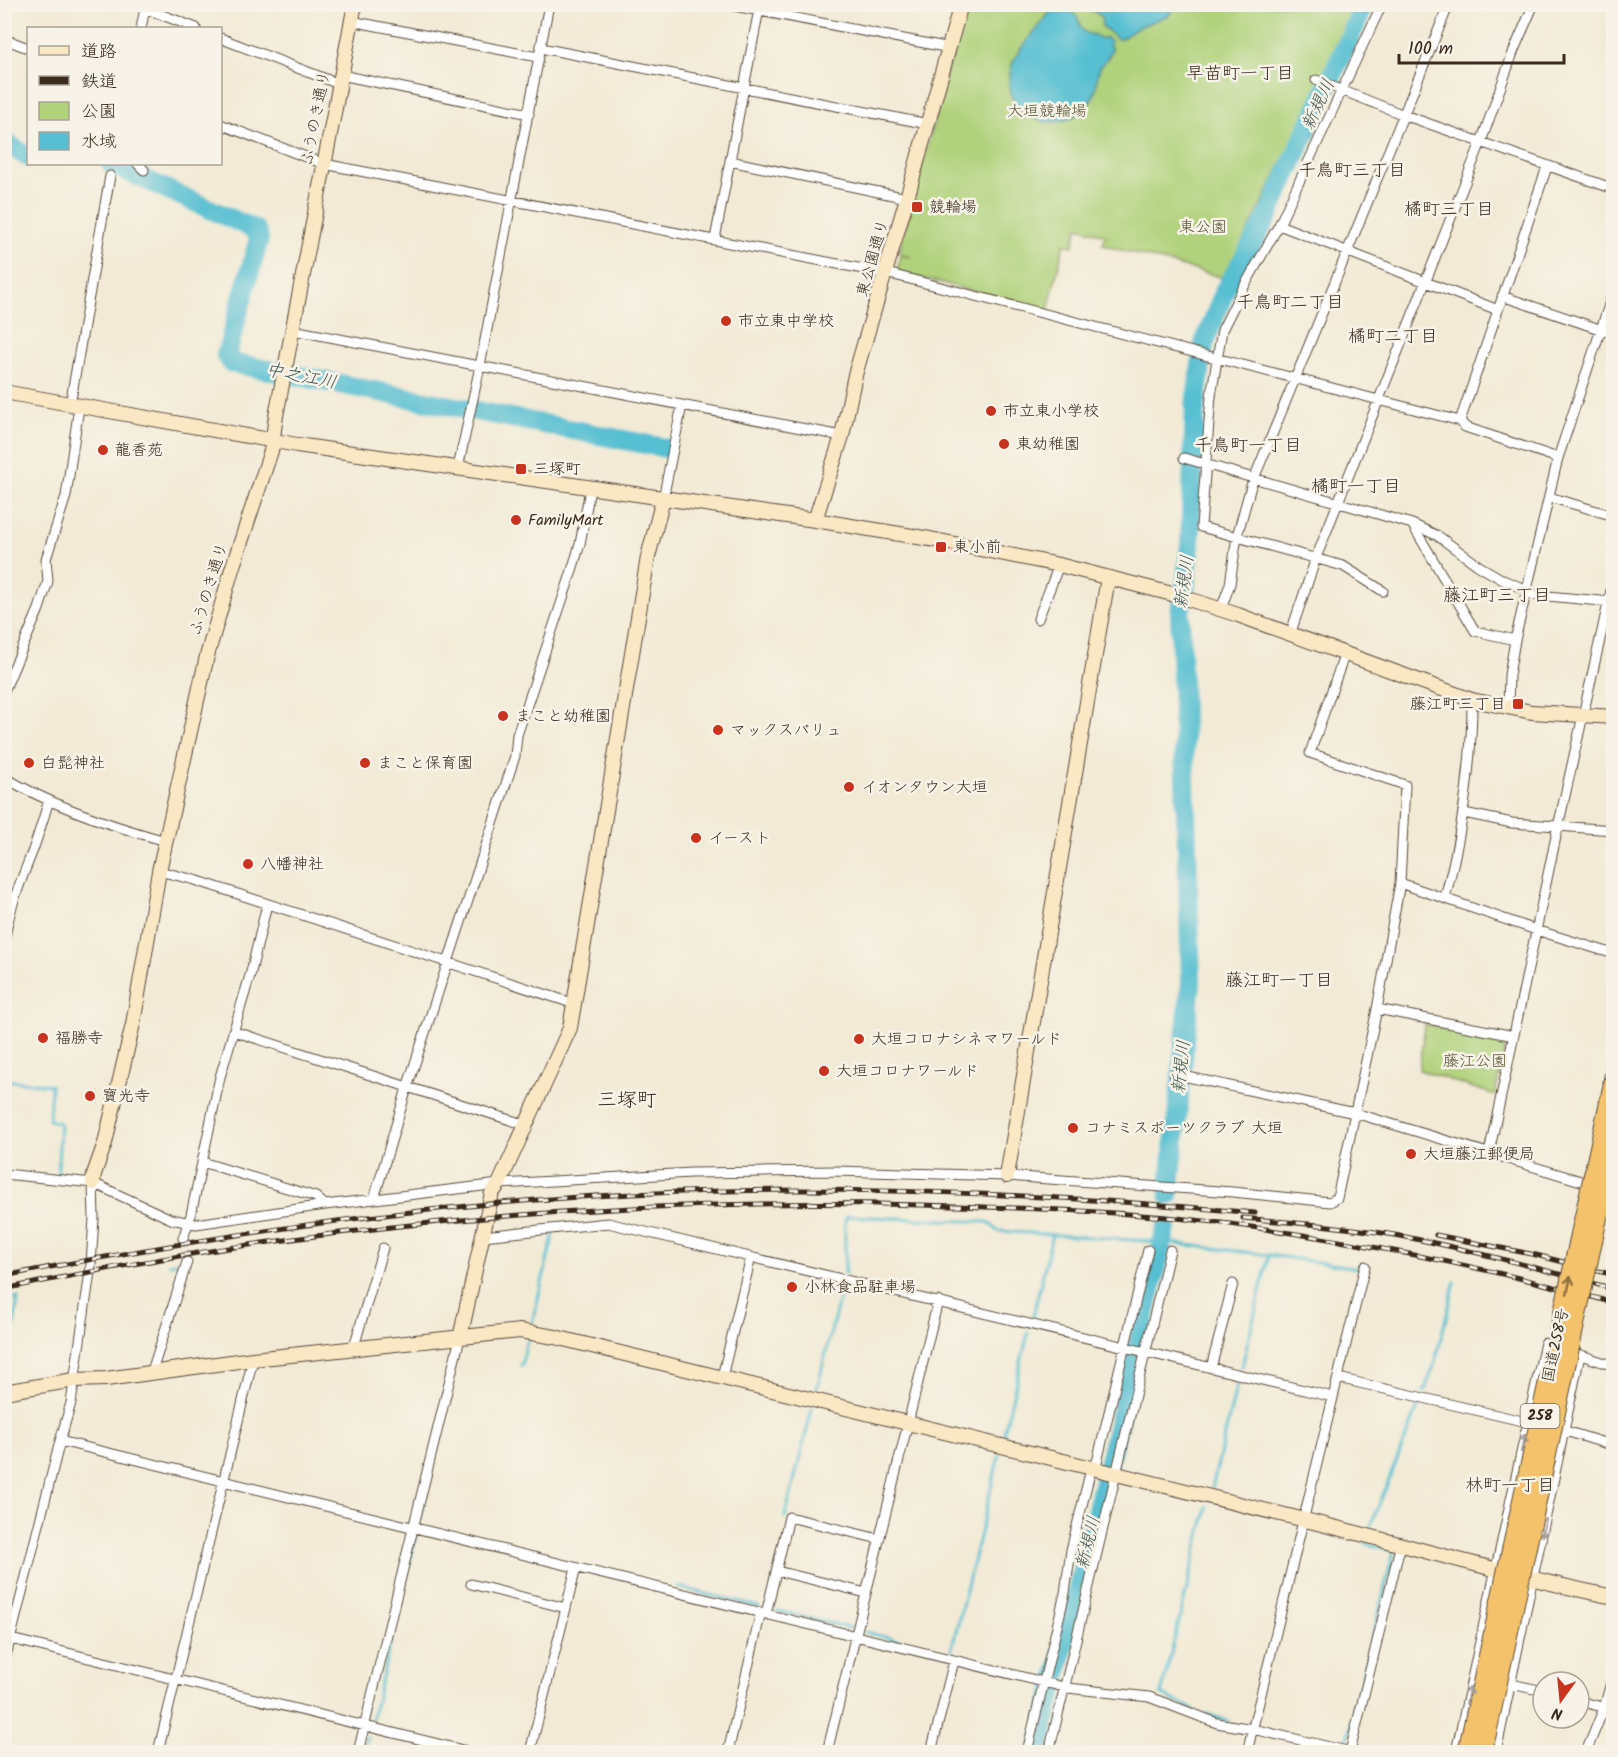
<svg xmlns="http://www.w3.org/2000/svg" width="1618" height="1757" viewBox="0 0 1618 1757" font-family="Kalam,'Klee One',sans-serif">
  <rect width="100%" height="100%" fill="#f7f3e8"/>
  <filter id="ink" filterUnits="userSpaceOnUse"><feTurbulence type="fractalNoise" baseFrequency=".0167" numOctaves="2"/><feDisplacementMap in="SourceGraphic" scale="12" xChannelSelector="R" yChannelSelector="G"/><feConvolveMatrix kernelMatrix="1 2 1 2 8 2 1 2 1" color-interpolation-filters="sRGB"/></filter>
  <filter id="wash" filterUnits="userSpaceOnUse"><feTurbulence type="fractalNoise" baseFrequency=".008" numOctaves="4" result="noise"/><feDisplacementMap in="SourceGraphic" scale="24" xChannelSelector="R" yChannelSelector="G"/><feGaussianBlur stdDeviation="1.35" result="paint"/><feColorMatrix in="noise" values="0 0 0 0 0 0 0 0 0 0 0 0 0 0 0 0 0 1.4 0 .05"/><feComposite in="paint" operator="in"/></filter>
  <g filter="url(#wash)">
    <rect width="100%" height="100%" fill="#f2ead5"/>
    <path fill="#b0d27b" stroke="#767e4c" stroke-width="1.5" d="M 965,5 L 1355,5 L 1302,123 L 1225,278 L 1103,245 L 1105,235 L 1078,227 L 1073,246 L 1064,244 L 1048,310 L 897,272 L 900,255 L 911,257 L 899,253 Z
      M 1425,1024 L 1507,1040 L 1495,1095 L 1419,1070 Z"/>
    <path fill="#56bfd2" stroke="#487478" stroke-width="1.5" d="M 1054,5 L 1066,5 C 1068,10 1076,13 1078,19 C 1081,24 1079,28 1085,32 C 1091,36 1095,33 1102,39 L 1105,37 L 1111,42 L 1109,44 L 1112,49 C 1110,57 1104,61 1100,68 C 1095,78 1098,90 1092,99 C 1065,142 995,121 1012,65 C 1020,43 1043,26 1054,5 Z
      M 1084,5 L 1176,5 L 1169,15 L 1139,27 L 1121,39 L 1118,39 L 1102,26 L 1101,16 Z"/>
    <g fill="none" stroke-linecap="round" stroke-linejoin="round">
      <path stroke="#56bfd2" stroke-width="3" d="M 5,1080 L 51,1085 L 49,1120 L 60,1123 L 58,1172
        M 1269,1255 L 1358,1268
        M 484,1258 L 489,1239
        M 169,1264 L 182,1262 L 182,1265
        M 845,1273 L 845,1222 L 847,1216 L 988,1222 L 998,1231 L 1162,1242 L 1269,1255 L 1242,1366
        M 4,1301 L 18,1298 L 6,1380
        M 1033,1316 L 1052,1235
        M 532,1323 L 554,1233
        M 521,1366 L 527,1342
        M 817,1388 L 843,1283
        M 1424,1392 L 1434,1366 L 1455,1282
        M 1003,1437 L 1028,1333
        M 1212,1488 L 1237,1384
        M 785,1517 L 812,1409
        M 420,1520 L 424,1501
        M 1371,1525 L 1420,1402
        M 678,1587 L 759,1607
        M 778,1611 L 850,1628
        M 865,1632 L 945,1652
        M 951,1651 L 999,1456
        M 1194,1710 L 1161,1694 L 1207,1507
        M 1206,1714 L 1228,1721
        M 372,1718 L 416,1537
        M 1345,1749 L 1394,1551 L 1365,1543
        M 363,1752 L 367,1737"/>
      <path stroke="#56bfd2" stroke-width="20" d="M 4,142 L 28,157
        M 111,164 L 256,230 L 259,239 L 226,356 L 232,363 L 665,448
        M 1169,1195 L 1191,982 L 1180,612 L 1186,582 L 1190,545 L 1195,406 L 1204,344 L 1225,290 L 1266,220 L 1365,4
        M 1038,1752 L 1166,1228"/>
    </g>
  </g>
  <g filter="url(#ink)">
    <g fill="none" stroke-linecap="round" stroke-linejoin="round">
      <path stroke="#cdc4b0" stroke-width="9" stroke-dasharray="9 4.5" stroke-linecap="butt" d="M 183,1238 L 187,1262"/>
      <defs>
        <path id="street" d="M 134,4 L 196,28
          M 724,4 L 950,48
          M 1382,4 L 1279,225 L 1241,292 L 1222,330 L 1211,396 L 1201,527 L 1343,566 L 1383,591
          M 351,21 L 538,57
          M 141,28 L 146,4
          M 220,38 L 339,84
          M 4,39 L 28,48
          M 541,48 L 928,124
          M 341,75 L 529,114
          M 1316,80 L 1404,115 L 1614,189
          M 220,124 L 324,164 L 894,275 L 1460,421 L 1465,427 L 1558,458
          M 730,161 L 907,198
          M 138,164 L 144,170
          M 1279,225 L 1498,310
          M 715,239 L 760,4
          M 1502,296 L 1614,334
          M 293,330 L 842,436
          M 70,405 L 110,176
          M 1460,421 L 1547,167
          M 1184,458 L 1412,524 L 1438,536 L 1479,566 L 1503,580 L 1527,590
          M 458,468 L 480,366 L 549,4
          M 1549,497 L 1614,516
          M 663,499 L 682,405
          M 1412,524 L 1475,631 L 1515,640
          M 1527,594 L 1611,602
          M 1221,609 L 1230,584 L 1237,536 L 1251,486 L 1449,4
          M 1038,619 L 1059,565
          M 1291,632 L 1316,558 L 1481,142 L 1514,50 L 1534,4
          M 4,691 L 39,609 L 48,581 L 46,559 L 66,496 L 79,407
          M 1508,708 L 1509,675 L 1515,640 L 1558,458 L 1614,290
          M 4,777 C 54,807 111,826 166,841
          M 1464,813 L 1512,823 L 1614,830
          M 159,871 L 195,880 L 575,1004
          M 1400,883 L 1536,930 L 1614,954
          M 1445,898 C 1462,833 1472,767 1472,700
          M 4,944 C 8,910 21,881 33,850 C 39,833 44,817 49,800
          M 1377,1009 L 1514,1036
          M 233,1031 L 526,1125
          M 1174,1074 L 1355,1113 L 1377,1009 L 1400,883 L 1405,785 L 1310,753 L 1345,653
          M 1608,1082 L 1614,1050
          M 1489,1153 L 1558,827 L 1614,577
          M 202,1162 L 316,1197 L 325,1205
          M 4,1174 L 93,1183 L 171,1219 L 196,1224 L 325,1205 L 499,1184 L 691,1173 L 836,1171 L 1007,1176 L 1233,1192 L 1330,1202 L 1337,1198 L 1355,1113 L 1614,1191
          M 374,1199 L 407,1088 L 515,756 L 517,735 L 570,577 L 580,544 L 590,489
          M 483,1236 L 608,1223 L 1333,1397
          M 183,1238 L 191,1215 L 220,1077 L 251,972 L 267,904
          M 353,1350 L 383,1248
          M 1211,1368 L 1233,1284
          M 152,1371 L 187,1262
          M 722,1377 L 751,1257
          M 1338,1378 L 1531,1423
          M 1559,1429 L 1614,1446
          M 60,1441 L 1068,1688 L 1149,1697 L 1217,1723 L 1253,1729 L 1351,1752
          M 777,1571 L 866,1593
          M 471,1584 L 566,1608
          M 766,1614 L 789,1517 L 879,1539
          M 11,1639 L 471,1752
          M 4,1664 L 60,1441 L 71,1403 L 91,1265 L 94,1218 L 93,1183
          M 1507,1683 L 1543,1691
          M 1579,1701 L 1614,1710
          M 158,1752 L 253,1359
          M 358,1752 L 460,1338
          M 530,1752 L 576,1568
          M 728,1752 L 761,1612
          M 827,1752 L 938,1301
          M 931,1752 L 954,1661
          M 1027,1752 L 1065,1593 L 1071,1550 L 1091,1469 L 1097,1462 L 1148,1250
          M 1049,1752 L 1170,1250
          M 1247,1752 L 1365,1266
          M 1350,1752 L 1401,1543
          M 1456,1752 L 1545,1343 L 1614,1366
          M 1496,1752 L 1580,1355
          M 1586,1752 L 1604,1708 L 1614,1672"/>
        <path id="secondary" d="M 4,392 L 297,445 L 815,520 L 930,539 L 1059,565 L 1176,595 L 1238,615 L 1472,700 L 1532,712 L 1614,717
          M 815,520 L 842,436 L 855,375 L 907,198 L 961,4
          M 1007,1176 L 1108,578
          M 93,1183 L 94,1174 L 105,1143 L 133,1024 L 159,871 L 207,656 L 232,569 L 271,451 L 276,416 L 355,4
          M 460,1338 L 492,1193 L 499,1184 L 570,1028 L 648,557 L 663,499
          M 4,1392 L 74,1380 L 106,1379 L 253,1359 L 520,1331 L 555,1337 C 805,1398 1055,1459 1305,1520 C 1408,1545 1510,1576 1614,1597"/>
      </defs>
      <use href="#street" stroke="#564739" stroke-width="11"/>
      <use href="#secondary" stroke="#564739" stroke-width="16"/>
      <use href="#street" stroke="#fff" stroke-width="9"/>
      <use href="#secondary" stroke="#fae7c3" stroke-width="14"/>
      <defs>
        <path id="rail" d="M 1243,1218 C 1297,1223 1352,1227 1406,1237 C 1476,1251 1545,1270 1614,1289
          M 1436,1235 L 1536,1255 L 1614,1275
          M 4,1276 C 163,1245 318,1220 479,1205 C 737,1180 997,1189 1255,1213
          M 4,1289 C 93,1271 181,1254 270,1242 C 485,1212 703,1199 921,1205 C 1024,1208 1128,1211 1230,1224 C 1360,1242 1488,1267 1614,1303"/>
      </defs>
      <use href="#rail" stroke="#3b2a1e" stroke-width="5"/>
      <use href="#rail" stroke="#f7f3e8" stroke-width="3" stroke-dasharray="9" stroke-linecap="butt"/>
      <defs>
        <path id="highway-bridge" d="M 1467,1752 L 1614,1079
          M 1483,1752 L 1614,1143"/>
      </defs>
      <use href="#highway-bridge" stroke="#564739" stroke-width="20" stroke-linecap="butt"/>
      <use href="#highway-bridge" stroke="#f3c26a" stroke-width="18"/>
    </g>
    <defs><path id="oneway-shaft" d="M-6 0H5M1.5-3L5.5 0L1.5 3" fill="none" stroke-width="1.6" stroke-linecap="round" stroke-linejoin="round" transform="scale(1.5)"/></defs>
    <use stroke="#8e6e40" href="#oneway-shaft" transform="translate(1569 1285) rotate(-78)"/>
    <g stroke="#a79f9a">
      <use href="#oneway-shaft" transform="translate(1523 1443) rotate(-78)"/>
      <use href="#oneway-shaft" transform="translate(1544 1528) rotate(102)"/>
      <use href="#oneway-shaft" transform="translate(1468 1695) rotate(-78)"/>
    </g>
  </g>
  <g fill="#c8321e" stroke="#f7f3e8" stroke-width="2">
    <rect x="911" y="201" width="12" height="12" rx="3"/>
    <circle cx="726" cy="321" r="6"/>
    <circle cx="991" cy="411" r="6"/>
    <circle cx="1004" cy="444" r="6"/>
    <circle cx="103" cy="450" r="6"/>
    <rect x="515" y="463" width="12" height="12" rx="3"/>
    <circle cx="516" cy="520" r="6"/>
    <rect x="935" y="541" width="12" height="12" rx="3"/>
    <rect x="1512" y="698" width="12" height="12" rx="3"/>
    <circle cx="503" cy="716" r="6"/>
    <circle cx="718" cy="730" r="6"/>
    <circle cx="29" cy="763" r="6"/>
    <circle cx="365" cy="763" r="6"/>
    <circle cx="849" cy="787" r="6"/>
    <circle cx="696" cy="838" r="6"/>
    <circle cx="248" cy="864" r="6"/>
    <circle cx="43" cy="1038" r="6"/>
    <circle cx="859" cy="1039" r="6"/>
    <circle cx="824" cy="1071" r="6"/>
    <circle cx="90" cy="1096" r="6"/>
    <circle cx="1073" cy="1128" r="6"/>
    <circle cx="1411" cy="1154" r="6"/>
    <circle cx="792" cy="1287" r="6"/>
  </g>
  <g text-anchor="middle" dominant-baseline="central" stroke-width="5" stroke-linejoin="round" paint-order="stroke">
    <rect fill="#f7f3e8" stroke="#73665b" stroke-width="1.5" x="1520.5" y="1404" width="39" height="24" rx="4.5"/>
    <g font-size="15" font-weight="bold" fill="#3b2a1e">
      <text x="1540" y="1416">258</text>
    </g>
    <g font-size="16" fill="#585435" stroke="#f7f3e8">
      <text x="1047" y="111">大垣競輪場</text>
      <text x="1203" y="227">東公園</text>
      <text x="1475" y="1061">藤江公園</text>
    </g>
    <g font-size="16" fill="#3b2a1e" stroke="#f7f3e8">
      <text transform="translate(316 118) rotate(-79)">ふうのき通り</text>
      <text transform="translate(873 258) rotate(-74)">東公園通り</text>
      <text transform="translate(209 589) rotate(-73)">ふうのき通り</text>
      <text transform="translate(1556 1345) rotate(-78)">国道258号</text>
    </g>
    <g font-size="16" fill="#3b2a1e" stroke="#f7f3e8" text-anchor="start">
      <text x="929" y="207">競輪場</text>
      <text x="738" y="321">市立東中学校</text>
      <text x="1003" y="411">市立東小学校</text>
      <text x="1016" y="444">東幼稚園</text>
      <text x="115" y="450">龍香苑</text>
      <text x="533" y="469">三塚町</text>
      <text x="528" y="520">FamilyMart</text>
      <text x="953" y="547">東小前</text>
      <text x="1506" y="704" text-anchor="end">藤江町三丁目</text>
      <text x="515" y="716">まこと幼稚園</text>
      <text x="730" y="730">マックスバリュ</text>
      <text x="41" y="763">白髭神社</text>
      <text x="377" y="763">まこと保育園</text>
      <text x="861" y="787">イオンタウン大垣</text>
      <text x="708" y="838">イースト</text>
      <text x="260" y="864">八幡神社</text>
      <text x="55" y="1038">福勝寺</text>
      <text x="871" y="1039">大垣コロナシネマワールド</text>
      <text x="836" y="1071">大垣コロナワールド</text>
      <text x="102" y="1096">寶光寺</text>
      <text x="1085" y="1128">コナミスポーツクラブ 大垣</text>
      <text x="1423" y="1154">大垣藤江郵便局</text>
      <text x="804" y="1287">小林食品駐車場</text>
    </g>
    <g font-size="18" fill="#3b2a1e" stroke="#f7f3e8">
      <text x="1240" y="74">早苗町一丁目</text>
      <text x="1352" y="171">千鳥町三丁目</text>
      <text x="1449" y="210">橘町三丁目</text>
      <text x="1290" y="303">千鳥町二丁目</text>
      <text x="1393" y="337">橘町二丁目</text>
      <text x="1248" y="446">千鳥町一丁目</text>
      <text x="1356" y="487">橘町一丁目</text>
      <text x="1497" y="596">藤江町三丁目</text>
      <text x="1279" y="981">藤江町一丁目</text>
      <text x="1510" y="1486">林町一丁目</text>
    </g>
    <g font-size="18" font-style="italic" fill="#435754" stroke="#f7f3e8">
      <text transform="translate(1319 105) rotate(-65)">新規川</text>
      <text transform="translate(301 377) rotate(11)">中之江川</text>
      <text transform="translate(1185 582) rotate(-82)">新規川</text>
      <text transform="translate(1182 1067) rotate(-84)">新規川</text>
      <text transform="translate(1089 1543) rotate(-76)">新規川</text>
    </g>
    <g font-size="20" fill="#3b2a1e" stroke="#f7f3e8">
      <text x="627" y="1101">三塚町</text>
    </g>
  </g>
  <rect width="1618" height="1757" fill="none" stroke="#f7f3e8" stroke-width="24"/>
  <rect x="27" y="27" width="195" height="138" fill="#f7f3e8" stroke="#aca397" stroke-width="1.5"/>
  <rect x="39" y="46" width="30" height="9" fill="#fae7c3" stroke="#aca397" stroke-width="1.5"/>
  <text x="81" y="57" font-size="18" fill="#3b2a1e">道路</text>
  <rect x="39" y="76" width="30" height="9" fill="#3b2a1e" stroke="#aca397" stroke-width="1.5"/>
  <text x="81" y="87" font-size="18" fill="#3b2a1e">鉄道</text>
  <rect x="39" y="102" width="30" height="18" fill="#b0d27b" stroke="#aca397" stroke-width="1.5"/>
  <text x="81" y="117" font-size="18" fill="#3b2a1e">公園</text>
  <rect x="39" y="132" width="30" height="18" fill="#56bfd2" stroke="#aca397" stroke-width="1.5"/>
  <text x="81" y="147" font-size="18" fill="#3b2a1e">水域</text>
  <g transform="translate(1561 1700) rotate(195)"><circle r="28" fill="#f7f3e8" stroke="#aca397" stroke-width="1.5"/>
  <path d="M0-4.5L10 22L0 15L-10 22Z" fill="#c8321e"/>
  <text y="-9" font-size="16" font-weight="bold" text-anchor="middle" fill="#3b2a1e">N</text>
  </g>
  <path d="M1399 54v9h165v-9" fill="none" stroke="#3b2a1e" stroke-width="3"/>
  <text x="1408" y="54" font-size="18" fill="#3b2a1e" stroke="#f7f3e8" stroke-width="4.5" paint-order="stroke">100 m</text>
</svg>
